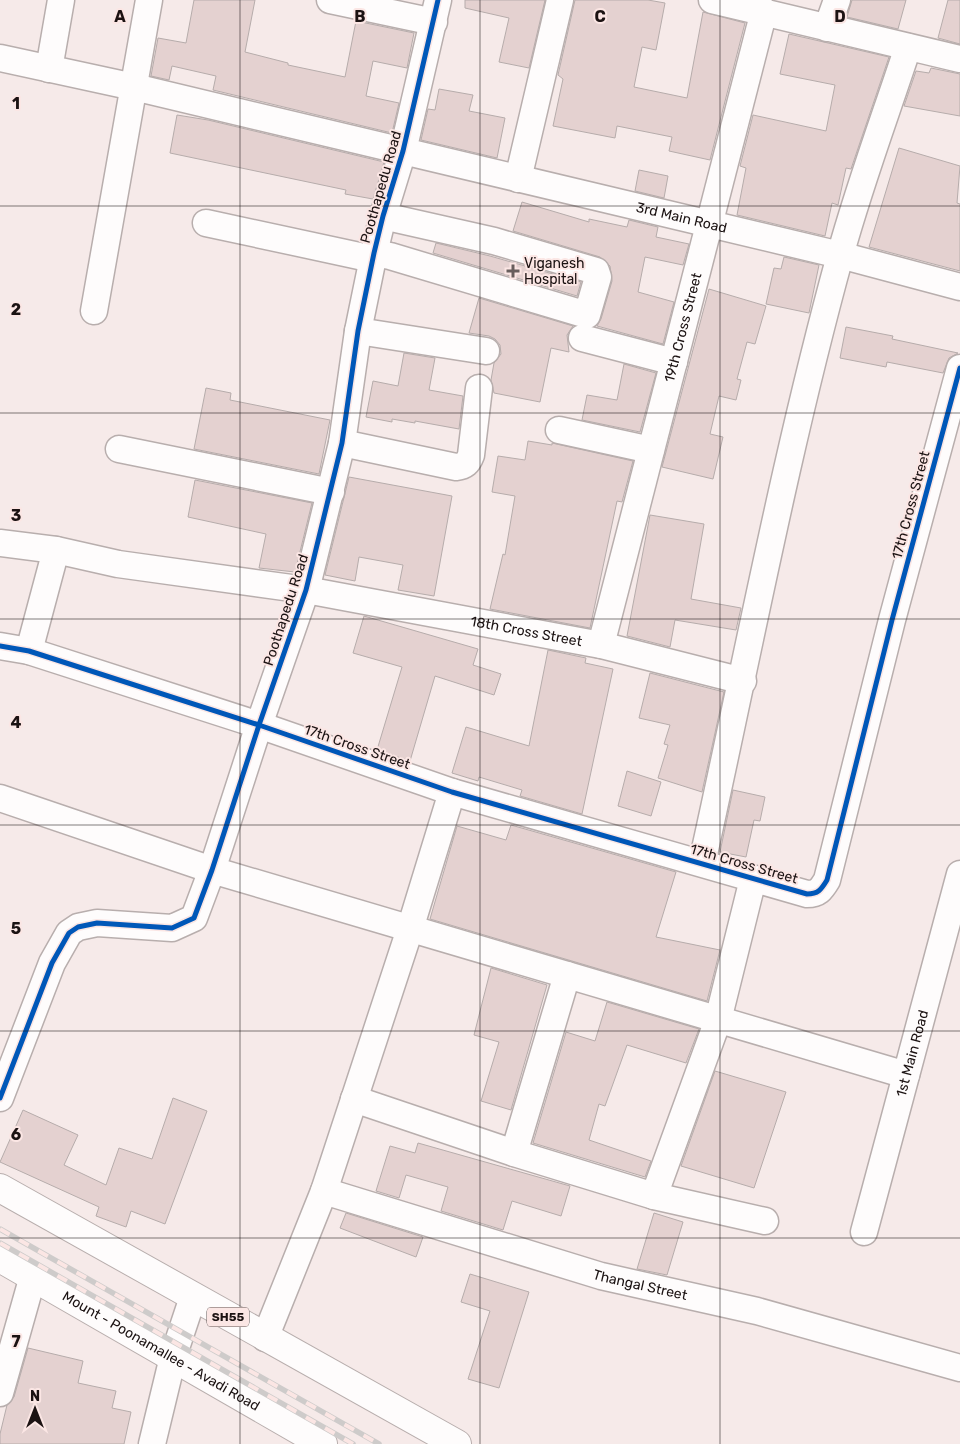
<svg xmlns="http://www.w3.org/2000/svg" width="960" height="1444" viewBox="0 0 960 1444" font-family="Rubik,sans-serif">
  <rect width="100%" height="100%" fill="#f6eae9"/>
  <path fill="#e4d1d0" stroke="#b6acab" d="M 194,0 L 255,0 L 245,52 L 288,63 L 288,65 L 345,77 L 356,21 L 414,33 L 407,68 L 373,61 L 366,96 L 399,103 L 392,133 L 213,90 L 216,76 L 172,66 L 169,80 L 151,76 L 158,38 L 186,43 Z
    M 465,0 L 545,0 L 529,68 L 499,62 L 509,18 L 465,8 Z
    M 575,0 L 648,0 L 665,3 L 656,50 L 642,47 L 634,87 L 687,98 L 703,12 L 745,23 L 710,160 L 669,151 L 672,137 L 617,126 L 615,138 L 553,126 L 563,79 L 558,75 Z
    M 852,0 L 906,0 L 898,29 L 847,17 Z
    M 948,0 L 960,0 L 960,44 L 938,38 Z
    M 789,34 L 889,57 L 851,169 L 846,168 L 838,205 L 832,203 L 825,236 L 737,215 L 746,168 L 740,166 L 753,115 L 826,131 L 835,85 L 780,74 Z
    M 931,68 L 960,74 L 960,116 L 904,106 L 916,71 L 929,73 Z
    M 439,89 L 473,95 L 469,111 L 505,118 L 497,158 L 421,140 L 428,109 L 435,110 Z
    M 177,115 L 208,120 L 384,162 L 373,199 L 345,194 L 346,190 L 170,153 Z
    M 899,148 L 960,166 L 957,203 L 960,204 L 960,271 L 869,247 Z
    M 639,170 L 668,176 L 664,198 L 635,191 Z
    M 522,202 L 589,222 L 589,219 L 627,227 L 629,220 L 658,227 L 656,237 L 689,244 L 683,265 L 645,257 L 638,292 L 674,302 L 663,344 L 597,326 L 601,319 L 612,281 L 610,266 L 600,257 L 513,231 Z
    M 436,243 L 490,256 L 581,282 L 577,296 L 433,253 Z
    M 784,257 L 819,265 L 809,313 L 766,304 L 774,268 L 781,269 Z
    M 709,289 L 766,306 L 755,344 L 747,342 L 737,379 L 741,380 L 736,400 L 719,396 L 710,434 L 723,437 L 713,479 L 662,467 Z
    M 479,298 L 573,326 L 567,335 L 569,352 L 551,348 L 540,402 L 494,393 L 491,380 L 494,363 L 501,354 L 500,345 L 495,339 L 489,336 L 469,333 Z
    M 846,327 L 893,336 L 892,339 L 958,353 L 949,358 L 943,373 L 887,362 L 886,367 L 840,358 Z
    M 404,353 L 435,358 L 429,390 L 463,396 L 459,429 L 415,421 L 415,423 L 392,419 L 392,422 L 366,417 L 373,381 L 398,386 Z
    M 624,364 L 656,373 L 640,432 L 582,420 L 587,395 L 617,400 Z
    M 206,388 L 231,393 L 230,400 L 330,420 L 319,474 L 194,449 Z
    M 528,441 L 552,445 L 552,443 L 633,461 L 622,502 L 617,501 L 590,628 L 490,609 L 503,554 L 505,555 L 515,496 L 492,492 L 498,456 L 525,460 Z
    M 349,477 L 452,496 L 434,596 L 398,590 L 403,565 L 359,557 L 355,581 L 325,575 Z
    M 195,480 L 312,503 L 295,572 L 259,568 L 266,534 L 188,517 Z
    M 650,515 L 704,524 L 691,599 L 741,608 L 736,630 L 675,620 L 670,647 L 627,636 Z
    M 364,616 L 478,649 L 473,665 L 501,674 L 494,695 L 435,676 L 410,761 L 377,750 L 402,667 L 353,653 Z
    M 548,650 L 586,658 L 585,663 L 613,669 L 582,814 L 520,796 L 522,790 L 479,777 L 478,781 L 452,773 L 466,727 L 529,746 Z
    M 650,673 L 724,692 L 702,792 L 658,778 L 668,745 L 664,744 L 670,725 L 639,718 Z
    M 627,771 L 661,782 L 651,816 L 618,806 Z
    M 733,790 L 765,797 L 760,821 L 754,820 L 746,857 L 720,852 Z
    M 511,825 L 676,872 L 656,937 L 720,950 L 707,1001 L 430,919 L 457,826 L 506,840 Z
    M 491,968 L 547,985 L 511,1110 L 481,1101 L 499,1042 L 474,1035 Z
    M 607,1002 L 699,1029 L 686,1063 L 627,1045 L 605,1106 L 599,1104 L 589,1140 L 651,1161 L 645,1177 L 533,1143 L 566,1032 L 595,1041 Z
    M 715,1071 L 786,1092 L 754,1188 L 681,1166 Z
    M 173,1098 L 207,1111 L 165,1224 L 131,1211 L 126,1227 L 96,1216 L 99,1207 L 0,1162 L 23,1110 L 78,1135 L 64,1165 L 106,1185 L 119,1148 L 152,1159 Z
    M 418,1143 L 570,1186 L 561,1216 L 512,1201 L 503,1230 L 441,1211 L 448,1187 L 406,1175 L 399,1198 L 376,1191 L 390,1146 L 415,1153 Z
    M 346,1213 L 423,1237 L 416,1257 L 340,1228 Z
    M 654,1213 L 683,1222 L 667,1275 L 637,1269 Z
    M 470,1274 L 529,1292 L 499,1388 L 468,1379 L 490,1311 L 461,1302 Z
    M 28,1348 L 83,1361 L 78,1383 L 116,1391 L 112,1408 L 131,1412 L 124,1444 L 0,1444 L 0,1434 L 7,1405 L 14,1397 Z"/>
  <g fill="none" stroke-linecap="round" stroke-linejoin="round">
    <defs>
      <g id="minor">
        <path d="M 330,0 L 434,22"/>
        <path d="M 712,0 L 960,59"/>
        <path d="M 827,28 L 837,0"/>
        <path id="s1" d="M 0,58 L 134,87 L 840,255 L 960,287"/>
        <path d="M 49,69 L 61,0"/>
        <path d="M 518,179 L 560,0"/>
        <path d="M 206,223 L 373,259"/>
        <path d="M 374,253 L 390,256 L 587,315 L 598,277 L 596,271 L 494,241 L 383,216"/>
        <path d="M 94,311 L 149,0"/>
        <path d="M 358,331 L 486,351"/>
        <path d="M 582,338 L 674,362"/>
        <path d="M 559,430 L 651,450"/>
        <path d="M 342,443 L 456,467 C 465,466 468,463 471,455 L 479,388"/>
        <path d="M 119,449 L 331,492"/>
        <path id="s2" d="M 0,543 L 56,550 L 118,564 L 306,590 L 601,645 L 743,681"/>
        <path id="s3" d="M 601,645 L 764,11"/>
        <path d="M 0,646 L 29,651 L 259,725 L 452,792 L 807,894 C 818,894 821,890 827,880 L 892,620 L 960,368"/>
        <path d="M 29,651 L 56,550"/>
        <path d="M 0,798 L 212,870 L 906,1075"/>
        <path d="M 702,863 C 747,660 785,456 840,256 C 859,186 885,117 908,47"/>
        <path d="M 0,1098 L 52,963 L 69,933 L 78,927 L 97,923 L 172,928 L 194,918 L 212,870 L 259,725 L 306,590 L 342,443 L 358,331 L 374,253 L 383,216 L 403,151 L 438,0"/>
        <path d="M 354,1099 L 514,1153 L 567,975"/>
        <path d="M 514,1153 L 654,1196 L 718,1020 L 753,879"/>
        <path id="s4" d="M 324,1191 L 601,1276 L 757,1311 L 960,1368"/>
        <path d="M 654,1196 L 765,1221"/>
        <path id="s5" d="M 864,1232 L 960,874"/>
        <path d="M 265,1338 L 324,1191 L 410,929 L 452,792"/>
        <path d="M 0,1393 L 33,1276"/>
        <path d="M 152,1444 L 173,1357 L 193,1297"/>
      </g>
      <g id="major">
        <path d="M 0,1188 L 457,1444"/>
        <path id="s6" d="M 0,1258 L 323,1444"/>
      </g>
    </defs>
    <use href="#minor" stroke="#b8aead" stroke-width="29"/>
    <use href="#major" stroke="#b8aead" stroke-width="30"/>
    <use href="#minor" stroke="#fefcfc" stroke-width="26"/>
    <use href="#major" stroke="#fefcfc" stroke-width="28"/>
    <defs>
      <path id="rail" d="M 0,1229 L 379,1444
        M 0,1243 L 353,1444"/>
    </defs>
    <use href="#rail" stroke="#cecbca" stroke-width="5.5"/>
    <use href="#rail" stroke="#fbe6e4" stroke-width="4" stroke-dasharray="11" stroke-linecap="butt"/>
    <defs>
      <path id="cycleway" d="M 0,646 L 29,651 L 259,725 L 452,792 L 807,894 C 818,894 821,890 827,880 L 892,620 L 960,368
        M 0,1098 L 52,963 L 69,933 L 78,927 L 97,923 L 172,928 L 194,918 L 212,870 L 259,725 L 306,590 L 342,443 L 358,331 L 374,253 L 383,216 L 403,151 L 438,0"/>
    </defs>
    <use href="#cycleway" stroke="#fbe6e4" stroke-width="8"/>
    <use href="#cycleway" stroke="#0057b8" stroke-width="5"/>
  </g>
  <path fill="none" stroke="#1b1212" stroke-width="1" stroke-opacity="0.55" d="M 240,0 L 240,1444M 480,0 L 480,1444M 720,0 L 720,1444M 0,206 L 960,206M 0,413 L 960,413M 0,619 L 960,619M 0,825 L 960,825M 0,1031 L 960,1031M 0,1238 L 960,1238"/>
  <path fill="#685e5d" stroke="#fbe6e4" stroke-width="2" d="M510.5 263.5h5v5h5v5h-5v5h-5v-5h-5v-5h5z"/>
  <g text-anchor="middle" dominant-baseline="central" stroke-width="4" stroke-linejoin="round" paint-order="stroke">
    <rect fill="#fbe6e4" stroke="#5e5251" stroke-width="1" x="207" y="1307.5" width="42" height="19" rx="4"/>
    <g font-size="12" font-weight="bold" fill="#1b1212">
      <text x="228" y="1317">SH55</text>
    </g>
    <g font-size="14" fill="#1b1212" stroke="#fbe6e4">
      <text transform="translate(381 187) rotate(-74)">Poothapedu Road</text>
      <text stroke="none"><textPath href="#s1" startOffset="700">3rd Main Road</textPath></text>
      <text stroke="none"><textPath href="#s3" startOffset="328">19th Cross Street</textPath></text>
      <text transform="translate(911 505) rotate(-75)">17th Cross Street</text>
      <text transform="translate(286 610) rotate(-72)">Poothapedu Road</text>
      <text stroke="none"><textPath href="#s2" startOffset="534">18th Cross Street</textPath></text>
      <text transform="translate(357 747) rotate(19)">17th Cross Street</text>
      <text transform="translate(744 864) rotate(16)">17th Cross Street</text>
      <text stroke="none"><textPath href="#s5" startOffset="185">1st Main Road</textPath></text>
      <text stroke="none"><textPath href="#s4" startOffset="330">Thangal Street</textPath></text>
      <text stroke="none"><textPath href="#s6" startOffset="186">Mount - Poonamallee - Avadi Road</textPath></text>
    </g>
    <g font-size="14" fill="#1b1212" stroke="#fbe6e4" text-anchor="start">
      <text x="524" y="263">Viganesh<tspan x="524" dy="16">Hospital</tspan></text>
    </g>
  </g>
  <g font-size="16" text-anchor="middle" font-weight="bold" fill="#1b1212" stroke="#fbe6e4" stroke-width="4" stroke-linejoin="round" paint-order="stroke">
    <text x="120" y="22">A</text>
    <text x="360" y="22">B</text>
    <text x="600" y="22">C</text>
    <text x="840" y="22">D</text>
    <text x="16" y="109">1</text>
    <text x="16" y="315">2</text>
    <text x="16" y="521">3</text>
    <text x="16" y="728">4</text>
    <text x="16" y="934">5</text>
    <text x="16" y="1140">6</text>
    <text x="16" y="1347">7</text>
  </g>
  <g transform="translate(35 1409)" stroke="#fbe6e4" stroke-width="4" paint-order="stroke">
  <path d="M0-4L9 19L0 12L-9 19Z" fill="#1b1212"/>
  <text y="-8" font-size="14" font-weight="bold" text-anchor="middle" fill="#1b1212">N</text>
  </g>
</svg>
